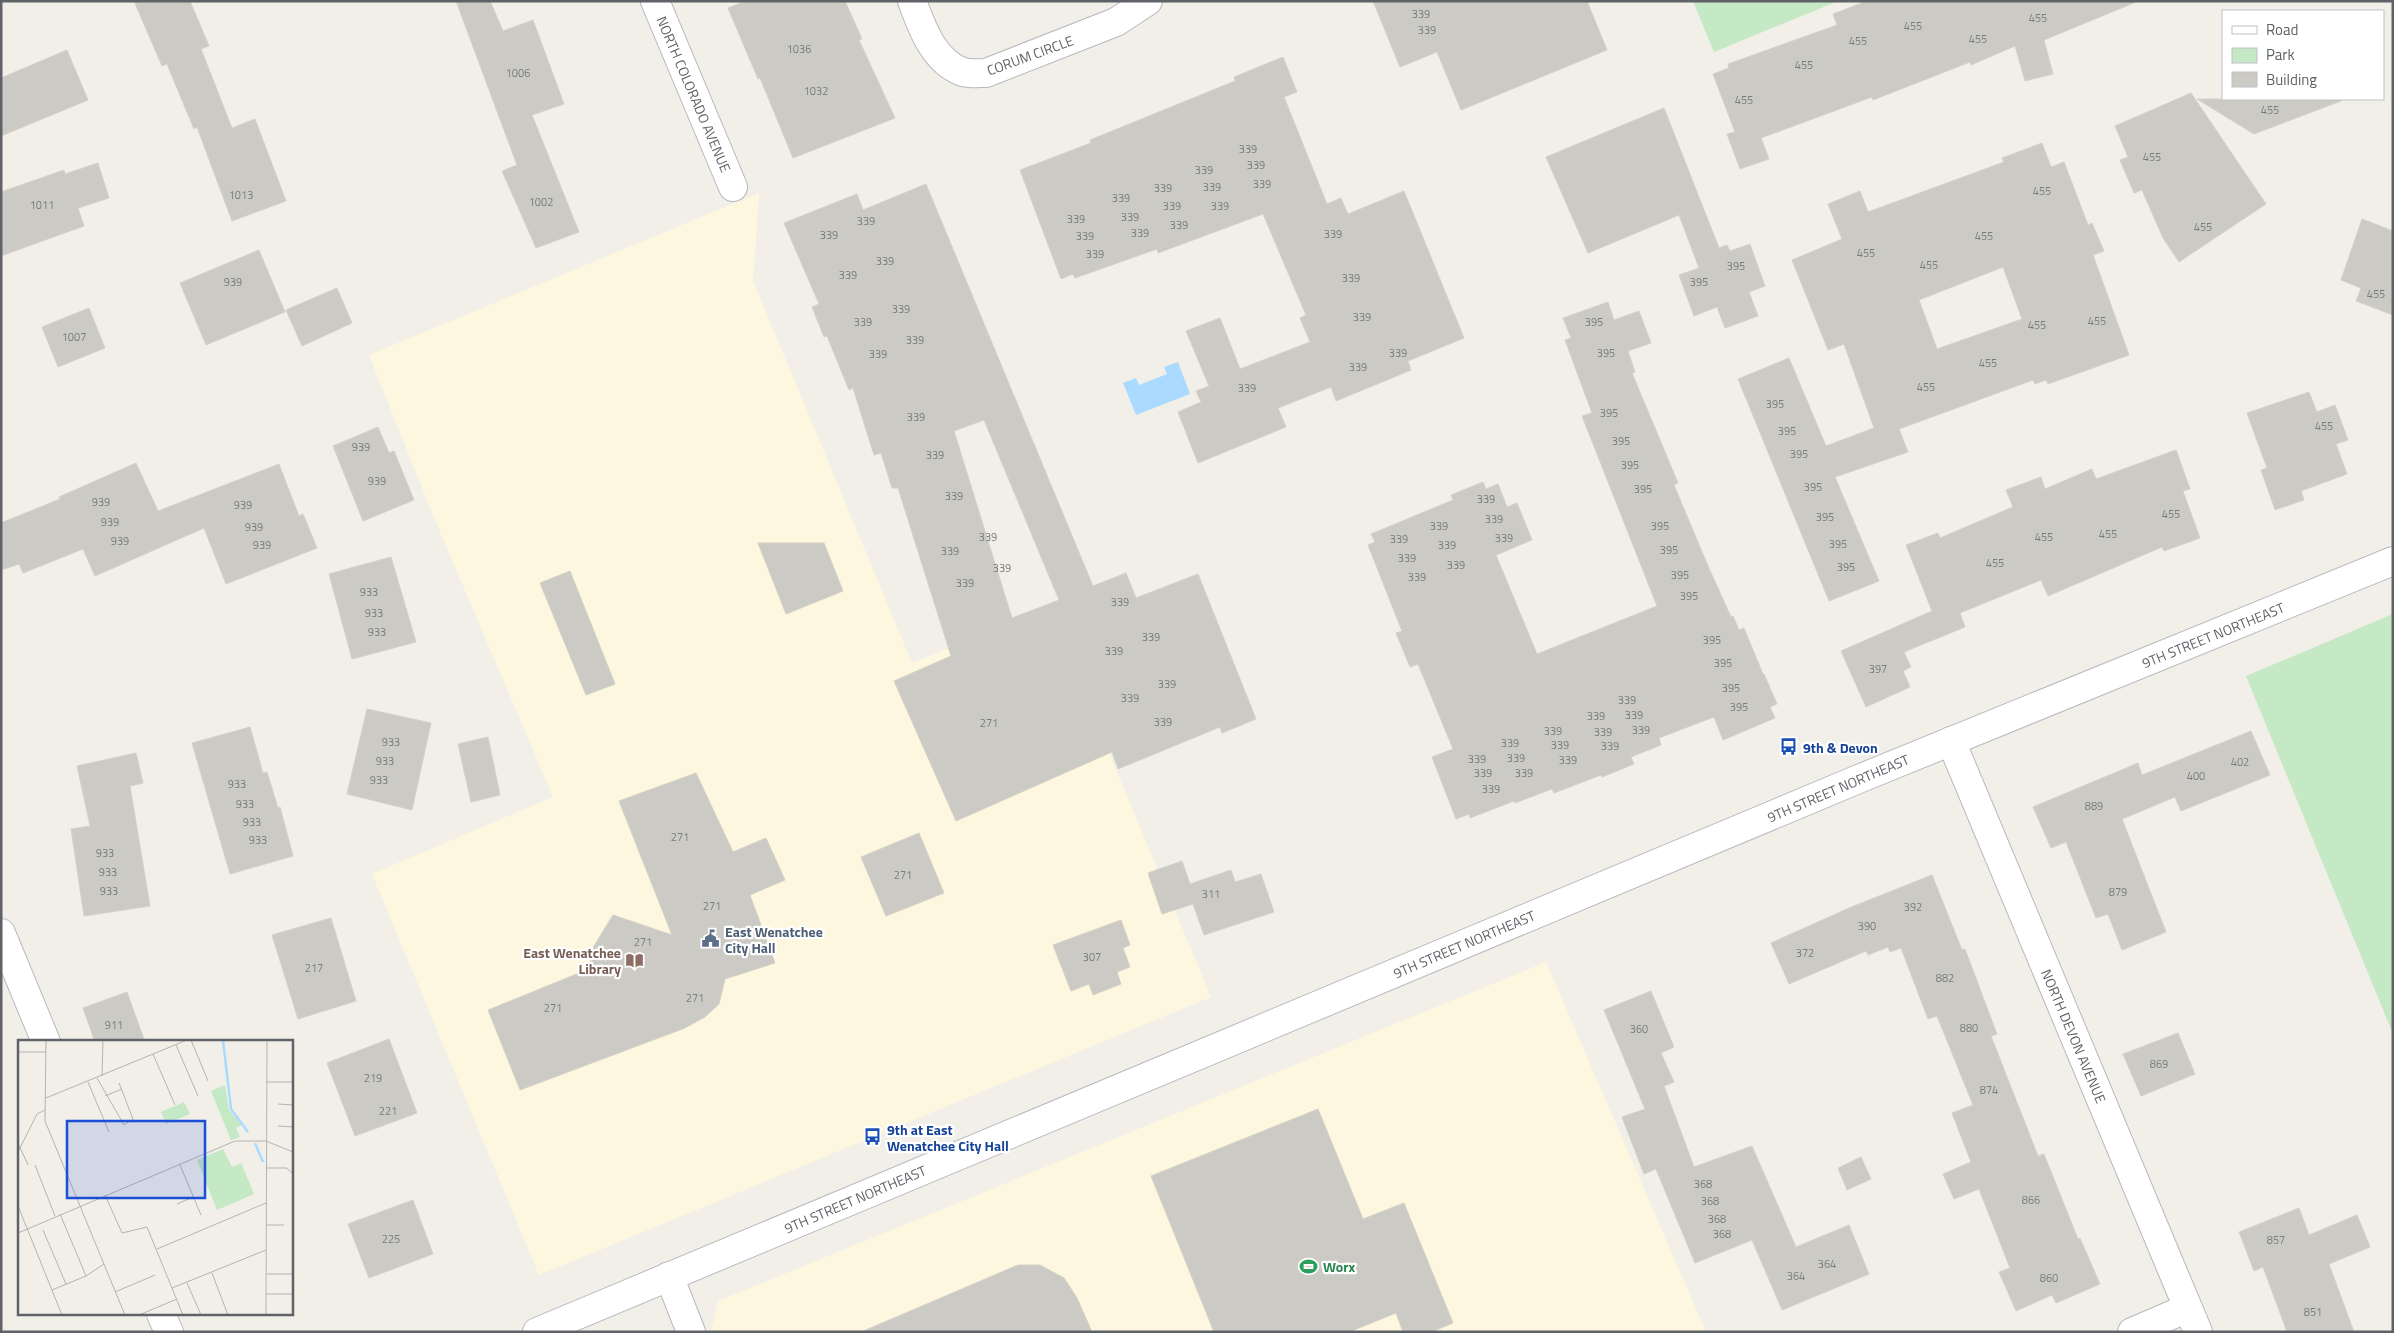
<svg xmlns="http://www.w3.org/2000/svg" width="2394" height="1333" viewBox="0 0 2394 1333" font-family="'Titillium Web',sans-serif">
  <rect width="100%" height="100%" fill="#f1efe8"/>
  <path fill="#fef7e0" d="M 759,193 L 753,281 L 912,663 L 1048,607 L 1211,997 L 539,1275 L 372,874 L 553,797 L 435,520 L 369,355 Z
    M 1546,962 L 1706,1332 L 711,1332 L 718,1301 Z"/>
  <path fill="#c5e8c5" d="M 1693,1 L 1838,1 L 1714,52 Z
    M 2393,614 L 2393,1034 L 2246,676 Z"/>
  <path fill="#aadaff" d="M 1178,362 L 1190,394 L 1136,415 L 1123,383 L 1136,378 L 1139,385 L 1167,374 L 1164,367 Z"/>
  <path fill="#cccac5" stroke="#d6d1c6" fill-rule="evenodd" d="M 134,1 L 190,1 L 209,46 L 201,49 L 232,128 L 255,119 L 286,201 L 232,221 L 197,127 L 194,129 L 167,64 L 162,66 Z
    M 456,1 L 490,1 L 503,31 L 533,20 L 564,104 L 532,115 L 579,232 L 536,248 L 502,171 L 517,165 Z
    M 746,1 L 845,1 L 862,39 L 859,40 L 895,118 L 793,158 L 760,78 L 758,79 L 728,8 Z
    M 1373,1 L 1587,1 L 1607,50 L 1461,110 L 1437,52 L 1400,67 Z
    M 1867,1 L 2136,1 L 2136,2 L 2044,40 L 2053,74 L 2025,81 L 2015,46 L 1971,65 L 1970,62 L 1873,100 L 1872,97 L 1761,138 L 1769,159 L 1740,169 L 1727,134 L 1735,132 L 1713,74 L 1729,68 L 1728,64 L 1837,25 L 1833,14 Z
    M 67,50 L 88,100 L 1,136 L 1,78 Z
    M 1283,57 L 1297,92 L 1284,97 L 1327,204 L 1341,198 L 1348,214 L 1404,191 L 1464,338 L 1408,361 L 1411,370 L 1336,401 L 1331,387 L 1278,408 L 1286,427 L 1198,463 L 1178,412 L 1201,402 L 1196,391 L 1209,386 L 1186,331 L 1220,318 L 1240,369 L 1310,342 L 1300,318 L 1306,315 L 1263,214 L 1158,253 L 1157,249 L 1075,278 L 1073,274 L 1061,279 L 1020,170 L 1091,143 L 1090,140 L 1235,81 L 1234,77 Z
    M 2191,93 L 2266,204 L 2179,262 L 2163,238 L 2142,190 L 2134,193 L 2120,160 L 2128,157 L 2115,126 Z
    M 2197,99 L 2340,99 L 2341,101 L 2254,134 Z
    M 1664,108 L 1719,248 L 1727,245 L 1730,251 L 1750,244 L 1765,286 L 1749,292 L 1758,316 L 1725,328 L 1717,307 L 1694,316 L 1679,275 L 1699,268 L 1679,215 L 1588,253 L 1546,157 Z
    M 2042,143 L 2051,167 L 2064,162 L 2088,225 L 2092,223 L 2104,251 L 2093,255 L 2129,355 L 2048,384 L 2046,380 L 2035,384 L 2033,380 L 1899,429 L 1908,452 L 1835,477 L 1879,581 L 1829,601 L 1738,379 L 1789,358 L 1826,446 L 1874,428 L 1844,344 L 1828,350 L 1792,260 L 1842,239 L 1828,204 L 1860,191 L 1868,212 L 2004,162 L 2002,158 ZM 2003,267 L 2022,319 L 1937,349 L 1919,300 Z
    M 98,163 L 109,198 L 78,208 L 84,226 L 1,256 L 1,192 L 64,170 L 65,174 Z
    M 926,184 L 1093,586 L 1126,573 L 1136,598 L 1198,574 L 1256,719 L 1222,733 L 1220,727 L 1118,769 L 1112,752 L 956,821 L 894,681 L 951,656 L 898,488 L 892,488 L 881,453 L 874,455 L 853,388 L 849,390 L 827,336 L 824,337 L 812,307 L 819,304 L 784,223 L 857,194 L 863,210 ZM 984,420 L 1059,600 L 1012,618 L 954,431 Z
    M 2362,219 L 2393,231 L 2393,315 L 2356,301 L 2361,288 L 2341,280 Z
    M 259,250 L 285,312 L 206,345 L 180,283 Z
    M 337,288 L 352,323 L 302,346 L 286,310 Z
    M 1608,302 L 1614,320 L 1639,311 L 1651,343 L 1628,351 L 1635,372 L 1632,373 L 1678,483 L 1674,485 L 1708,566 L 1731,617 L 1733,616 L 1739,630 L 1744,628 L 1763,674 L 1764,674 L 1777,704 L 1770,707 L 1775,718 L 1723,740 L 1714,717 L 1659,738 L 1661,745 L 1631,757 L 1634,764 L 1602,777 L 1601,775 L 1554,793 L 1552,789 L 1515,803 L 1514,801 L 1470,818 L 1469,814 L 1456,819 L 1432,757 L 1453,749 L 1418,664 L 1410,667 L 1396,633 L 1402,631 L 1368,545 L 1375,542 L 1371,534 L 1453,500 L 1451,495 L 1483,482 L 1486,489 L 1498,484 L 1507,507 L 1517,503 L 1532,540 L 1496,555 L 1537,654 L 1657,606 L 1582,416 L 1592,413 L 1565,340 L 1571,338 L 1563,318 Z
    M 89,308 L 105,348 L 58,367 L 42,327 Z
    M 2309,392 L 2317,412 L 2335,405 L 2348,440 L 2336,444 L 2347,474 L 2301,491 L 2304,500 L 2275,510 L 2261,470 L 2267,468 L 2247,413 Z
    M 378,427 L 389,453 L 394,451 L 414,500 L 363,521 L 333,446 Z
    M 2176,450 L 2190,489 L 2183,491 L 2200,538 L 2164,551 L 2162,547 L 2048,596 L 2041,580 L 1960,613 L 1965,627 L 1904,652 L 1911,667 L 1903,671 L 1910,687 L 1866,707 L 1841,651 L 1932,611 L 1906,545 L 1938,533 L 1940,538 L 2013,507 L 2006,490 L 2041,477 L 2045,489 L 2092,469 L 2096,479 Z
    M 136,463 L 158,511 L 279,464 L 299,516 L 303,514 L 317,548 L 226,584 L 204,528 L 95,576 L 83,549 L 23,573 L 19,564 L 1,570 L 1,523 L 60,499 L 59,497 Z
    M 758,543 L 824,543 L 843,591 L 786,614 Z
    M 391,557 L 416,642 L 352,659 L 329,574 Z
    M 570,571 L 615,684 L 586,695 L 540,583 Z
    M 367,709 L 431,723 L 412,810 L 347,794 Z
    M 250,727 L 263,773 L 267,772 L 278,808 L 280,807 L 293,856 L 230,874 L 192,743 Z
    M 2251,731 L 2270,775 L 2181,811 L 2175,797 L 2122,819 L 2166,932 L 2122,950 L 2108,914 L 2096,918 L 2066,842 L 2051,848 L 2033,807 L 2138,763 L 2142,775 Z
    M 488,737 L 500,795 L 471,802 L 458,744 Z
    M 136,753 L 143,783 L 130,786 L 150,906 L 84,916 L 71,829 L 90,826 L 77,766 Z
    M 696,773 L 733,852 L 766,838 L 785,880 L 750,895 L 775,963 L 725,979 L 719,1004 L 705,1017 L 685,1028 L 520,1090 L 488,1010 L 589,969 L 594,946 L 613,915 L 672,935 L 619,801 Z
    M 919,833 L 944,893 L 886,916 L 861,857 Z
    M 1182,861 L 1190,884 L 1231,870 L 1235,882 L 1261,874 L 1274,912 L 1204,935 L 1193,904 L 1162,914 L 1148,873 Z
    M 1932,875 L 1962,950 L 1965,949 L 1997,1034 L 1991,1036 L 2038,1156 L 2044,1154 L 2078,1239 L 2080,1238 L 2100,1284 L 2056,1303 L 2052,1295 L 2016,1311 L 1999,1272 L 2010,1268 L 1979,1189 L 1954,1199 L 1943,1174 L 1971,1162 L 1952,1113 L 1973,1105 L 1937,1016 L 1928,1019 L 1901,948 L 1890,952 L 1888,947 L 1868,955 L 1866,951 L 1789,984 L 1771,943 L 1849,908 Z
    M 331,918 L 356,1001 L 298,1019 L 272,935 Z
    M 1121,920 L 1130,945 L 1123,948 L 1130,967 L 1117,972 L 1121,984 L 1093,995 L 1089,984 L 1071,991 L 1053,945 Z
    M 1651,991 L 1674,1047 L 1661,1053 L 1674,1082 L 1664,1086 L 1694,1167 L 1752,1146 L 1796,1247 L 1849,1225 L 1869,1274 L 1782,1310 L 1752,1240 L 1695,1263 L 1656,1169 L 1644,1174 L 1622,1117 L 1645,1109 L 1604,1010 Z
    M 127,992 L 145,1042 L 95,1042 L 83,1008 Z
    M 2178,1033 L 2195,1074 L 2141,1096 L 2123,1054 Z
    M 389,1039 L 417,1113 L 355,1136 L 327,1063 Z
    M 1318,1109 L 1363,1219 L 1404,1203 L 1453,1323 L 1431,1332 L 1403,1332 L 1396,1313 L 1349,1332 L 1214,1332 L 1151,1176 Z
    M 1861,1157 L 1871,1179 L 1847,1190 L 1838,1168 Z
    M 413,1200 L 433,1254 L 369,1278 L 348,1224 Z
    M 2299,1208 L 2309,1235 L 2357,1215 L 2370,1247 L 2329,1264 L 2354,1332 L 2287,1332 L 2263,1267 L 2254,1271 L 2239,1232 Z
    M 1018,1265 L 1040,1265 L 1064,1278 L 1077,1298 L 1092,1332 L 861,1332 Z"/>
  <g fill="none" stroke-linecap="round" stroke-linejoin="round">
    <defs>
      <path id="minor" d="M 655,1 L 733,187
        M 912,1 C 922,28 934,62 963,72 C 970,74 979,73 986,73 L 1116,22 L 1148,1
        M 1951,741 L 2198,1332
        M 669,1276 L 691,1332
        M 2132,1332 L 2188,1308"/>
      <path id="secondary" d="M 1,933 L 46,1042
        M 161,1314 L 169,1332
        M 537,1332 L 1861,778 L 2393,561"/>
    </defs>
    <use href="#minor" stroke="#b5b8bc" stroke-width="30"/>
    <use href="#secondary" stroke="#b6babf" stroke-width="30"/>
    <use href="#minor" stroke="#fff" stroke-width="28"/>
    <use href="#secondary" stroke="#fff" stroke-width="28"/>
  </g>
  <defs>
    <symbol id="bus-bare" viewBox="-9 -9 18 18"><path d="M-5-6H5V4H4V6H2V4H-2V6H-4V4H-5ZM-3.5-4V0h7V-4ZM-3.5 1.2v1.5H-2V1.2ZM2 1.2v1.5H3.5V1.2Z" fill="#1a4fb4" stroke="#fff" stroke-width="2.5" paint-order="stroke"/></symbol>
    <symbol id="civic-bare" viewBox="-9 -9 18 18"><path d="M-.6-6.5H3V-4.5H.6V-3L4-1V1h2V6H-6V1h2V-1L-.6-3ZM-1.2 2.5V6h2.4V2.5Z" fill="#5c6f8a" stroke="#fff" stroke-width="2.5" paint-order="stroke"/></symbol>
    <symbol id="library-bare" viewBox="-9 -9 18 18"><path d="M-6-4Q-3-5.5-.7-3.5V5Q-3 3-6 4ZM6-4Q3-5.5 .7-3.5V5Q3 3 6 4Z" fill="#8d6e63" stroke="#fff" stroke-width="2.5" paint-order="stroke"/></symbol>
    <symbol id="stadium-bare" viewBox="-9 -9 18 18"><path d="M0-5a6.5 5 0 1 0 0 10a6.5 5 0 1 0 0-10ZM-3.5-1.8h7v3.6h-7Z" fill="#2e9e5b" stroke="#fff" stroke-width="2.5" paint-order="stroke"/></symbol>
  </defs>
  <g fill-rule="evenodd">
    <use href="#bus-bare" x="1776" y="734" width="25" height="25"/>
    <use href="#civic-bare" x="698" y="926" width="25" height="25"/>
    <use href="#library-bare" x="622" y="948" width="25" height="25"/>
    <use href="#bus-bare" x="860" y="1124" width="25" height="25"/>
    <use href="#stadium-bare" x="1296" y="1254" width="25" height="25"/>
  </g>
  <g text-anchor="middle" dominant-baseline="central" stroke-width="4.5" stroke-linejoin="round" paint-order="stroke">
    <g font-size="11" fill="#7a7d7f">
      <text x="1421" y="14">339</text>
      <text x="2038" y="18">455</text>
      <text x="1913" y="26">455</text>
      <text x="1427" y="30">339</text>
      <text x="1978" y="39">455</text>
      <text x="1858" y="41">455</text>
      <text x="799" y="49">1036</text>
      <text x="1804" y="65">455</text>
      <text x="518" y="73">1006</text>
      <text x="816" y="91">1032</text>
      <text x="1744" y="100">455</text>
      <text x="2270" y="110">455</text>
      <text x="1248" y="149">339</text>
      <text x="2152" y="157">455</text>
      <text x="1256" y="165">339</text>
      <text x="1204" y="170">339</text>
      <text x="1262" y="184">339</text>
      <text x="1212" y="187">339</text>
      <text x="1163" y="188">339</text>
      <text x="2042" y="191">455</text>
      <text x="241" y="195">1013</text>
      <text x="1121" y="198">339</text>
      <text x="541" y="202">1002</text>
      <text x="42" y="205">1011</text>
      <text x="1172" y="206">339</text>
      <text x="1220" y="206">339</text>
      <text x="1130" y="217">339</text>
      <text x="1076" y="219">339</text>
      <text x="866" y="221">339</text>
      <text x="1179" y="225">339</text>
      <text x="2203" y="227">455</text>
      <text x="1140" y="233">339</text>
      <text x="1333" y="234">339</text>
      <text x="829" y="235">339</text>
      <text x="1085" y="236">339</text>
      <text x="1984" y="236">455</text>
      <text x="1866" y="253">455</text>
      <text x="1095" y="254">339</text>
      <text x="885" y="261">339</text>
      <text x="1929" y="265">455</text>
      <text x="1736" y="266">395</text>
      <text x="848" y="275">339</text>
      <text x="1351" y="278">339</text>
      <text x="233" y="282">939</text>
      <text x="1699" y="282">395</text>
      <text x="2376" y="294">455</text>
      <text x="901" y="309">339</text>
      <text x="1362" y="317">339</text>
      <text x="2097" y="321">455</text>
      <text x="863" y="322">339</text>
      <text x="1594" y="322">395</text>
      <text x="2037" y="325">455</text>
      <text x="74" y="337">1007</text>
      <text x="915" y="340">339</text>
      <text x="1398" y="353">339</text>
      <text x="1606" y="353">395</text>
      <text x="878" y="354">339</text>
      <text x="1988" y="363">455</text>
      <text x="1358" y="367">339</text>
      <text x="1926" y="387">455</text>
      <text x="1247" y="388">339</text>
      <text x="1775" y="404">395</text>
      <text x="1609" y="413">395</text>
      <text x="916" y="417">339</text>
      <text x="2324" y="426">455</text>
      <text x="1787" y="431">395</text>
      <text x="1621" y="441">395</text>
      <text x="361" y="447">939</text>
      <text x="1799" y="454">395</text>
      <text x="935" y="455">339</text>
      <text x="1630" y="465">395</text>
      <text x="377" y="481">939</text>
      <text x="1813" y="487">395</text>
      <text x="1643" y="489">395</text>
      <text x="954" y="496">339</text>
      <text x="1486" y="499">339</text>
      <text x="101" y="502">939</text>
      <text x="243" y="505">939</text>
      <text x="2171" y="514">455</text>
      <text x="1825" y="517">395</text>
      <text x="1494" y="519">339</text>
      <text x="110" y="522">939</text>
      <text x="1439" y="526">339</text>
      <text x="1660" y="526">395</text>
      <text x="254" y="527">939</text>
      <text x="2108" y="534">455</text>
      <text x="988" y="537">339</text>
      <text x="2044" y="537">455</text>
      <text x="1504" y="538">339</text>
      <text x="1399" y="539">339</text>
      <text x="120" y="541">939</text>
      <text x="1838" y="544">395</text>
      <text x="262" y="545">939</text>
      <text x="1447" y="545">339</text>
      <text x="1669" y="550">395</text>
      <text x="950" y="551">339</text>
      <text x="1407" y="558">339</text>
      <text x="1995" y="563">455</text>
      <text x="1456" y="565">339</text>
      <text x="1846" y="567">395</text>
      <text x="1002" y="568">339</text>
      <text x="1680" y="575">395</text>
      <text x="1417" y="577">339</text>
      <text x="965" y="583">339</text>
      <text x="369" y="592">933</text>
      <text x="1689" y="596">395</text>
      <text x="1120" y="602">339</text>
      <text x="374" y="613">933</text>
      <text x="377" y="632">933</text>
      <text x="1151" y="637">339</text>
      <text x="1712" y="640">395</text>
      <text x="1114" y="651">339</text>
      <text x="1723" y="663">395</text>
      <text x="1878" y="669">397</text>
      <text x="1167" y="684">339</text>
      <text x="1731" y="688">395</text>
      <text x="1130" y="698">339</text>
      <text x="1627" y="700">339</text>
      <text x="1739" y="707">395</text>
      <text x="1634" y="715">339</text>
      <text x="1596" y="716">339</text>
      <text x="1163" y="722">339</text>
      <text x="989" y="723">271</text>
      <text x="1641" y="730">339</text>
      <text x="1553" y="731">339</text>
      <text x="1603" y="732">339</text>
      <text x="391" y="742">933</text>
      <text x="1510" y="743">339</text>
      <text x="1560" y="745">339</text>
      <text x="1610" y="746">339</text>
      <text x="1516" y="758">339</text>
      <text x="1477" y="759">339</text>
      <text x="1568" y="760">339</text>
      <text x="385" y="761">933</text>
      <text x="2240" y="762">402</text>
      <text x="1483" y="773">339</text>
      <text x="1524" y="773">339</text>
      <text x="2196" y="776">400</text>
      <text x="379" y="780">933</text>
      <text x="237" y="784">933</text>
      <text x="1491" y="789">339</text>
      <text x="245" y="804">933</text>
      <text x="2094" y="806">889</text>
      <text x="252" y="822">933</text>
      <text x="680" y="837">271</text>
      <text x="258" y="840">933</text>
      <text x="105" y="853">933</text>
      <text x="108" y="872">933</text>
      <text x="903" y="875">271</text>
      <text x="109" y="891">933</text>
      <text x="2118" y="892">879</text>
      <text x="1211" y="894">311</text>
      <text x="712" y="906">271</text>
      <text x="1913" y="907">392</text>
      <text x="1867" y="926">390</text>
      <text x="643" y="942">271</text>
      <text x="1805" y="953">372</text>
      <text x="1092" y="957">307</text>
      <text x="314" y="968">217</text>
      <text x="1945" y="978">882</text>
      <text x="695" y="998">271</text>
      <text x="553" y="1008">271</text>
      <text x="114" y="1025">911</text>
      <text x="1969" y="1028">880</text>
      <text x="1639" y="1029">360</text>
      <text x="2159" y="1064">869</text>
      <text x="373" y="1078">219</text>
      <text x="1989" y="1090">874</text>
      <text x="388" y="1111">221</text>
      <text x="1703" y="1184">368</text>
      <text x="2031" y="1200">866</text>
      <text x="1710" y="1201">368</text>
      <text x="1717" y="1219">368</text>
      <text x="1722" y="1234">368</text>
      <text x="391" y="1239">225</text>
      <text x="2276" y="1240">857</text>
      <text x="1827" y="1264">364</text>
      <text x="1796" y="1276">364</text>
      <text x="2049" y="1278">860</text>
      <text x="2313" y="1312">851</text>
    </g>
    <g font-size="14" fill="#5f6368" stroke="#fff">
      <text transform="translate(1030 55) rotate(-20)">CORUM CIRCLE</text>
      <text transform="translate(694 94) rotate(67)">NORTH COLORADO AVENUE</text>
      <text transform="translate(2213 635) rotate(-22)">9TH STREET NORTHEAST</text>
      <text transform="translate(1838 788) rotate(-23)">9TH STREET NORTHEAST</text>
      <text transform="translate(1464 944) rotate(-23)">9TH STREET NORTHEAST</text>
      <text transform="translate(2074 1036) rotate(67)">NORTH DEVON AVENUE</text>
      <text transform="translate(855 1199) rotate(-23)">9TH STREET NORTHEAST</text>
    </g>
    <g font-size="14" font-weight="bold" fill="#164399" stroke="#fff" text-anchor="start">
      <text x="1803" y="747">9th &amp; Devon</text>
      <text x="887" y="1129">9th at East<tspan x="887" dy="16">Wenatchee City Hall</tspan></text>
    </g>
    <g font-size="14" font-weight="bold" fill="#4e5e75" stroke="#fff" text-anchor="start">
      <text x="725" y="931">East Wenatchee<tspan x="725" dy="16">City Hall</tspan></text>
    </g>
    <g font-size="14" font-weight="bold" fill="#785e54" stroke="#fff" text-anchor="end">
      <text x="621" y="952">East Wenatchee<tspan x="621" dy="16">Library</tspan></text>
    </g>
    <g font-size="14" font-weight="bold" fill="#27864d" stroke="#fff" text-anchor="start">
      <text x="1323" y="1266">Worx</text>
    </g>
  </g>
  <g transform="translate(18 1040)">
    <rect width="275" height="275" fill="#f1efe8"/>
    <path d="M 207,45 L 211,70 L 224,85 L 218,88 L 222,97 L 213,100 L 193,51 ZM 166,62 L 172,74 L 148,84 L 143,72 ZM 205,109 L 214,127 L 223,123 L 236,154 L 199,170 L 179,120 Z" fill="#c5e8c5"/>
    <path fill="none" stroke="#aadaff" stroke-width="2.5" d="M 205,0 L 213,69 L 230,92M 237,103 L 245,122"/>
    <path fill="none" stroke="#b3b3b1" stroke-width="1" d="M 28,0 L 27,81 L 62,166M 173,0 L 190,41M 158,5 L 180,56M 0,12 L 28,12M 135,14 L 157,65M 84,36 L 85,0M 79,38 L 106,85 L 115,79 L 101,43M 70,42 L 91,92M 248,42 L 275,42M 87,56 L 104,49M 28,58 L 169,0M 260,64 L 275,65M 260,86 L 275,87M 248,101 L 275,112M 0,103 L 10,125M 0,112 L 19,74 L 27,70M 17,125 L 37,176M 162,125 L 183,175M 248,128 L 269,128 L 275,134M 87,155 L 104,193 L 129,187 L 165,275M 159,164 L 175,157M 0,166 L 44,275M 62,166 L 107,275M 42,174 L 68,236M 248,185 L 266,185M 25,190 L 48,244M 0,193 L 217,101 L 248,101M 139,209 L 248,163M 194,233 L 210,275M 249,234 L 275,234M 169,243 L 183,275M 154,248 L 248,210M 34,250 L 68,236 L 86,224M 97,252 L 137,235M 248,254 L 275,254M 121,275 L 159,259M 248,275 L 249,0"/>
    <path fill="#1d4ed8" fill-opacity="0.15" stroke="#1d4ed8" stroke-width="2.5" d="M 49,81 L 187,81 L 187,158 L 49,158 Z"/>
    <rect width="275" height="275" fill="none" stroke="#5f6368" stroke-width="2.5"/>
  </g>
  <rect width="2394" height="1333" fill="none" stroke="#5f6368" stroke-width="5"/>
  <rect x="2222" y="10" width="162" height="90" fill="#ffffff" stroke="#bfc1c3"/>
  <rect x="2232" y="26" width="25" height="8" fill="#ffffff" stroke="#bfc1c3"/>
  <text x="2266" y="35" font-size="15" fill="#5f6368">Road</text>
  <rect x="2232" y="48" width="25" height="15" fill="#c5e8c5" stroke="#bfc1c3"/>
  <text x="2266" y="60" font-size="15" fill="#5f6368">Park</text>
  <rect x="2232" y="72" width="25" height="15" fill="#cccac5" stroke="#bfc1c3"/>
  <text x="2266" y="85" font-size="15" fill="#5f6368">Building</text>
</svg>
